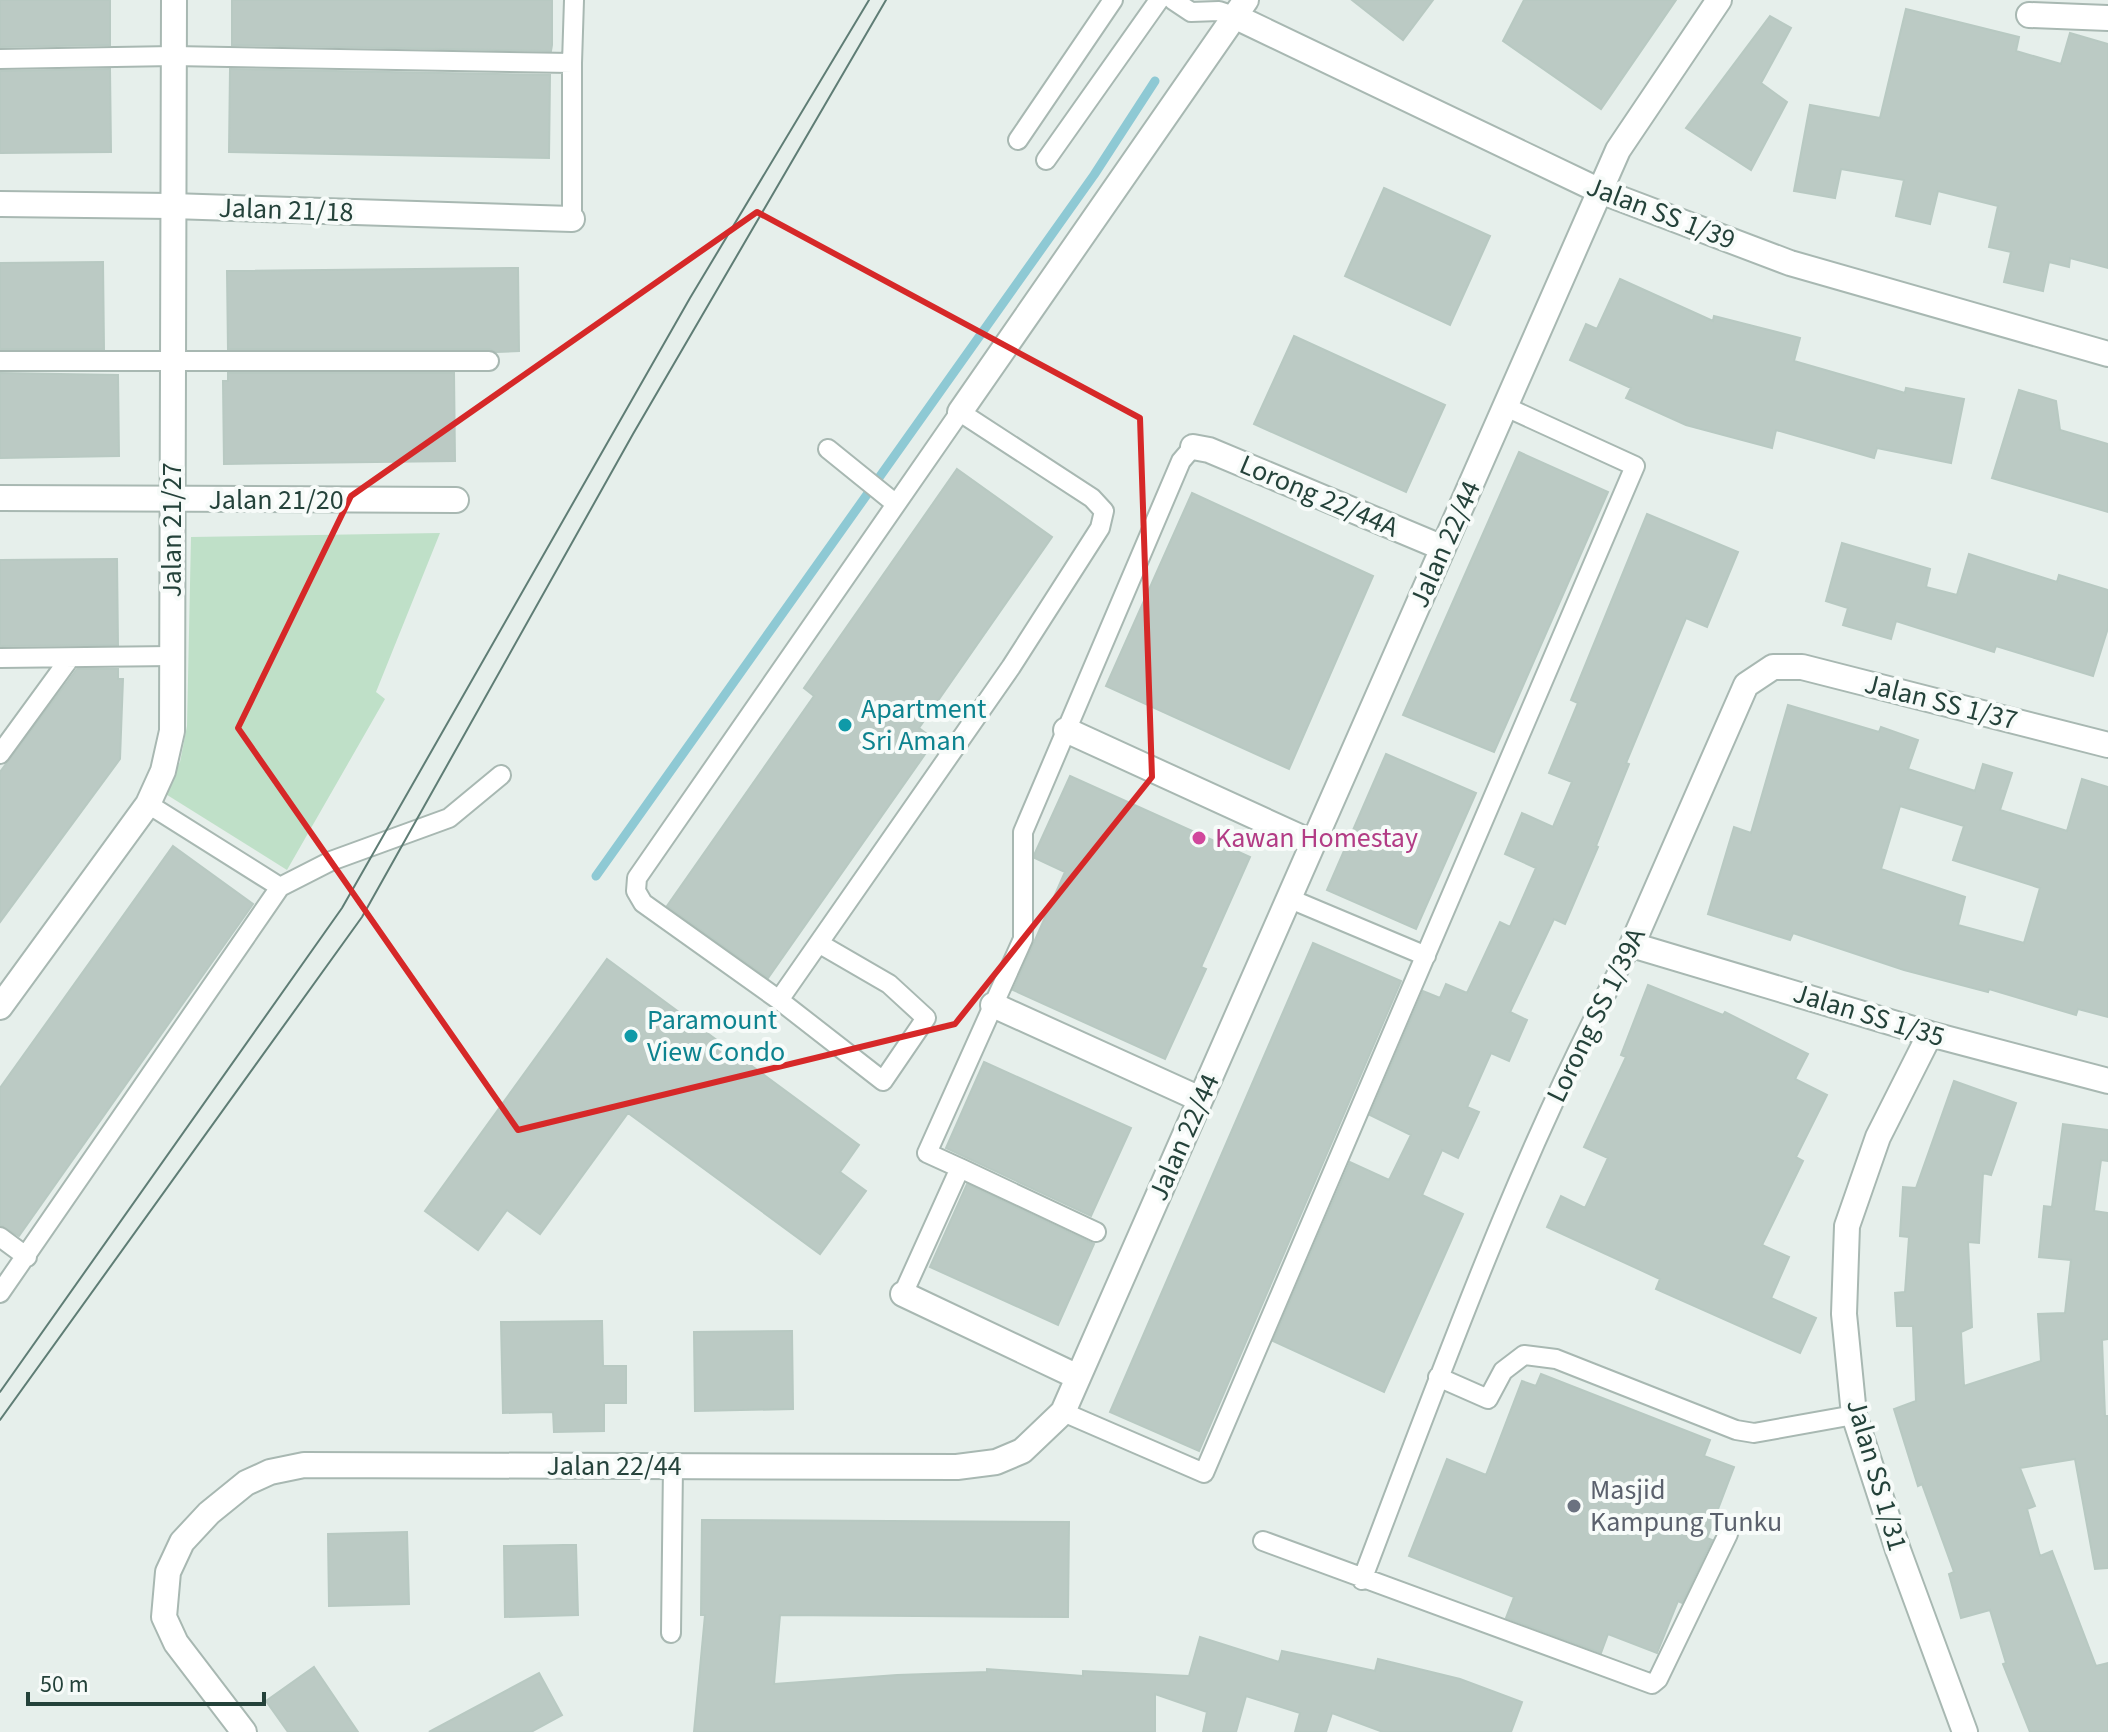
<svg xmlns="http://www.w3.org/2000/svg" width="2108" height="1732" viewBox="0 0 2108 1732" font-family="'Source Sans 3',sans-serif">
  <rect width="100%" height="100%" fill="#e6efeb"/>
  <path fill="#bfe0c8" d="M 440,533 L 376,692 L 385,699 L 287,870 L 164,793 L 180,762 L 187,726 L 191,537 Z"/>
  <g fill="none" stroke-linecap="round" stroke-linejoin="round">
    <path stroke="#8ec9d4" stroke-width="9" d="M 596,876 L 1094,175 L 1155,81"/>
  </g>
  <path fill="#bbcac4" stroke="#b8c9c2" stroke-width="2" fill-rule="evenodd" d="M 0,0 L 110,0 L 110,45 L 0,47 Z
    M 232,0 L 552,0 L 552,45 L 551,51 L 232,45 Z
    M 1352,0 L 1433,0 L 1403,40 Z
    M 1524,0 L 1676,0 L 1601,109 L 1503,41 Z
    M 1906,9 L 2019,37 L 2016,51 L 2061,64 L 2070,33 L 2108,44 L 2108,268 L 2070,258 L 2069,267 L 2049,262 L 2043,291 L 2004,282 L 2011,252 L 1989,247 L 1998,206 L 1938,191 L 1930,224 L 1896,216 L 1904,180 L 1841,169 L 1835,198 L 1794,191 L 1810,105 L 1880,118 Z
    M 1770,16 L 1791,28 L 1761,83 L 1787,102 L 1751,170 L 1686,128 Z
    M 110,69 L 111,152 L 0,153 L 0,71 Z
    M 230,69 L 550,75 L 549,158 L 229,152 Z
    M 1384,188 L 1490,236 L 1450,325 L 1345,276 Z
    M 103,262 L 104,349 L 0,349 L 0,263 Z
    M 518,268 L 519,351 L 496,352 L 489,349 L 228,349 L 227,271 Z
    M 1620,279 L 1713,321 L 1714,316 L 1800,338 L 1794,361 L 1905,393 L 1906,388 L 1964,399 L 1951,463 L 1877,448 L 1874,458 L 1776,430 L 1772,448 L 1686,425 L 1626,398 L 1631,388 L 1570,360 L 1586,324 L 1597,329 Z
    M 1294,336 L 1445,405 L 1406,492 L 1254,424 Z
    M 0,373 L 118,375 L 119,456 L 0,458 Z
    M 228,373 L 454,373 L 455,461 L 224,464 L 223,381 L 228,381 Z
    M 2019,390 L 2056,401 L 2060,430 L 2108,444 L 2108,512 L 1992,478 Z
    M 1519,452 L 1608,492 L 1494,752 L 1403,715 Z
    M 957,469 L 1052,537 L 919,728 L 935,740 L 768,978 L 667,906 L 814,696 L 804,688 Z
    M 1192,493 L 1373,576 L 1289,769 L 1106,686 Z
    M 1647,514 L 1738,552 L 1707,627 L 1686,618 L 1626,763 L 1629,764 L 1596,846 L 1598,847 L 1565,924 L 1554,919 L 1510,1012 L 1527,1020 L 1509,1061 L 1491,1053 L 1467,1107 L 1479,1112 L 1458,1158 L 1442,1150 L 1422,1195 L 1463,1214 L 1384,1392 L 1273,1341 L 1350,1162 L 1389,1180 L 1411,1135 L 1370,1115 L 1423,991 L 1440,998 L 1446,984 L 1467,993 L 1500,922 L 1510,927 L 1536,868 L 1505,854 L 1522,813 L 1553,827 L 1572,782 L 1549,773 L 1578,703 L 1571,700 Z
    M 1842,543 L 1930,569 L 1926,587 L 1957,595 L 1969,554 L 2057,582 L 2059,575 L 2108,590 L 2108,628 L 2093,676 L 1996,646 L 1994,652 L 1896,621 L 1891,639 L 1843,625 L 1848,608 L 1826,601 Z
    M 117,559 L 118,645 L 0,646 L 0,560 Z
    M 77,669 L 118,669 L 118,679 L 123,679 L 120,759 L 0,922 L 0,772 Z
    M 1788,705 L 1879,732 L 1881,727 L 1918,740 L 1908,769 L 1975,791 L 1983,764 L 2012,773 L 2000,810 L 2067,831 L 2082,779 L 2108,787 L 2108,1017 L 2078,1009 L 2076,1015 L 1989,989 L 1988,992 L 1904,970 L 1793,933 L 1790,940 L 1708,914 L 1734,827 L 1751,833 ZM 1900,806 L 1964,826 L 1953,860 L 2040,888 L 2024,943 L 1958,925 L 1965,897 L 1881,869 Z
    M 1386,754 L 1476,793 L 1416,929 L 1327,890 Z
    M 1070,776 L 1250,857 L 1201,967 L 1206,969 L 1165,1059 L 1013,990 L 1065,872 L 1035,858 L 1035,853 Z
    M 173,846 L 253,904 L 19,1236 L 0,1225 L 0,1088 Z
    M 1313,943 L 1401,981 L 1199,1451 L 1110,1412 Z
    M 607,959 L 859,1145 L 840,1172 L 866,1191 L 820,1254 L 628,1113 L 540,1234 L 507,1210 L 478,1250 L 425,1211 Z
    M 1648,985 L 1723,1015 L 1725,1012 L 1808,1054 L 1795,1079 L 1827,1095 L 1796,1157 L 1803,1161 L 1762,1245 L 1789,1257 L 1771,1298 L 1816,1318 L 1800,1353 L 1656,1289 L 1660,1279 L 1547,1227 L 1561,1196 L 1585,1208 L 1608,1158 L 1584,1147 L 1626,1057 L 1621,1055 Z
    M 984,1062 L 1131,1128 L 1091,1216 L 946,1148 Z
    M 1954,1081 L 2016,1103 L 1991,1175 L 1983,1173 L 1979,1243 L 1968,1242 L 1972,1327 L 1961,1332 L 1964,1386 L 2041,1361 L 2038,1314 L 2065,1313 L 2071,1260 L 2039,1257 L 2044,1206 L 2052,1207 L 2063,1124 L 2108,1130 L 2108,1161 L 2101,1160 L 2094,1211 L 2108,1213 L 2108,1339 L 2102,1340 L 2105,1416 L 2108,1416 L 2108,1568 L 2095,1569 L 2075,1459 L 2020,1468 L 2035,1506 L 2027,1509 L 2040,1556 L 2052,1551 L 2096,1666 L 2108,1663 L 2108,1732 L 2030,1732 L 2003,1664 L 2006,1663 L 1990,1610 L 1961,1618 L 1949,1574 L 1954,1572 L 1922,1484 L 1918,1486 L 1894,1409 L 1916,1401 L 1913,1326 L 1897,1326 L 1895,1293 L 1905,1292 L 1909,1237 L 1900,1236 L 1903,1187 L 1916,1188 Z
    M 967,1184 L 1094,1244 L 1058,1325 L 930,1267 Z
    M 602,1321 L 603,1366 L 626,1366 L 626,1403 L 604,1403 L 604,1431 L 554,1432 L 553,1412 L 503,1413 L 501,1322 Z
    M 792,1331 L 793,1409 L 695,1411 L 694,1332 Z
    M 1541,1374 L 1710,1440 L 1704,1456 L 1734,1467 L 1707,1538 L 1712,1540 L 1682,1603 L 1678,1601 L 1657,1653 L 1608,1634 L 1601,1653 L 1506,1618 L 1514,1597 L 1409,1556 L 1447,1459 L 1486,1475 L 1522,1381 L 1536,1386 Z
    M 702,1520 L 1069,1522 L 1068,1617 L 780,1615 L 774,1684 L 897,1675 L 987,1672 L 987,1669 L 1083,1676 L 1083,1671 L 1189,1676 L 1200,1637 L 1279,1662 L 1282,1651 L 1375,1671 L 1378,1659 L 1460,1679 L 1522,1702 L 1511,1732 L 1383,1732 L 1332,1713 L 1326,1732 L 1295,1732 L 1300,1713 L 1246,1696 L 1236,1732 L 1203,1732 L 1207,1712 L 1155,1694 L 1155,1732 L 694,1732 L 705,1615 L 701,1615 Z
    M 407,1532 L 409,1604 L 329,1606 L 328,1534 Z
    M 564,1545 L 576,1545 L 578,1615 L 505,1617 L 504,1546 Z
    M 314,1667 L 358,1732 L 288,1732 L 266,1701 Z
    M 539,1673 L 562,1715 L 531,1732 L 429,1732 Z"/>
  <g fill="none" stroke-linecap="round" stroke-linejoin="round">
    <defs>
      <path id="service" d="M 1173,0 L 1191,12 L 1219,11 L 1234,16
        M 0,59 L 173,56 L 572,63
        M 1018,140 L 1113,0
        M 1046,160 L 1159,0
        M 572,219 L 572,63 L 574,0
        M 0,361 L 489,361
        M 960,412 L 1092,498 L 1104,511 L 1100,528 L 1011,667 L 779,1000 L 643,903 L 636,891 L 637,878 Z
        M 828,449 L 896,504
        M 0,658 L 172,656
        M 0,754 L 70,658
        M 280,887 L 331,861 L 449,818 L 501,775
        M 1288,898 L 1426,956
        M 779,1000 L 883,1081 L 926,1018 L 889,984 L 820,944
        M 960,1168 L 1096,1232
        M 0,1237 L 27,1257
        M 0,1293 L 280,887 L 148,804
        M 903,1294 L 960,1168 L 927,1153 L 1023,939 L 1023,832 L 1181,461 L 1193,447
        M 1438,1377 L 1488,1399 L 1503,1371 L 1524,1355 L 1556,1359 L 1736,1430 L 1754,1433 L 1854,1415
        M 1063,1412 L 1204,1473 L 1635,466 L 1506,407
        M 1263,1541 L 1652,1684 L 1658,1679 L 1728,1534
        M 1362,1580 C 1444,1365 1522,1147 1632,945
        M 671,1633 L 673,1466"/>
      <path id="minor" d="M 2029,15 L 2108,18
        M 1234,16 L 1600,191 L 1790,263 L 2108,354
        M 0,204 L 172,206 L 572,219
        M 960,412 L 1246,0
        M 1193,447 L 1209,450 L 1443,548
        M 0,498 L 456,500
        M 1066,730 L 1313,843
        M 2108,745 L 1802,667 L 1773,667 L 1746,685 L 1632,945 L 1930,1034 L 2108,1081
        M 993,1005 L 1200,1099
        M 1930,1034 L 1878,1137 L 1847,1226 L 1844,1314 L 1854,1415 L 1898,1550 L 1965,1732
        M 903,1294 L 1078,1377
        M 244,1732 L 176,1643 L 164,1617 L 168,1572 L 182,1542 L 209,1513 L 246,1483 L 270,1472 L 304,1465 L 957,1467 L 996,1462 L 1022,1451 L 1063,1412 L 1618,150 L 1719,0"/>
      <path id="tertiary" d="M 0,1007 L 148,804 L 163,771 L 172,731 L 174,0"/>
    </defs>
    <use href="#service" stroke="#a8b8b2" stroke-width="22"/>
    <use href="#minor" stroke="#a8b8b2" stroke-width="28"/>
    <use href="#tertiary" stroke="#a8b8b2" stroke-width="28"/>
    <use href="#service" stroke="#fff" stroke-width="18"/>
    <use href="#minor" stroke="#fff" stroke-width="24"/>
    <use href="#tertiary" stroke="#fff" stroke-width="24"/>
    <path stroke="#5f7d75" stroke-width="2" d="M 0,1392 L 342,908 L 690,298 L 869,0
      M 0,1420 L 362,917 L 633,434 L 886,0"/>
  </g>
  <path fill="none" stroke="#d62828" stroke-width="6" stroke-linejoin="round" d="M 757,212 L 1140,418 L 1152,777 L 955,1024 L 518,1130 L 238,728 L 351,496 Z"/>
  <g fill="#0f9aa8" stroke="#f7fbf9" stroke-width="3">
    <circle cx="845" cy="725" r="8"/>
    <circle cx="631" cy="1036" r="8"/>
  </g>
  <circle fill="#d1479c" stroke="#f7fbf9" stroke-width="3" cx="1199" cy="838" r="8"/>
  <circle fill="#6b7280" stroke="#f7fbf9" stroke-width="3" cx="1574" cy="1506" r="8"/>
  <g text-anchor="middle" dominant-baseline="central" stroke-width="8" stroke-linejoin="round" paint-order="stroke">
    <g font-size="28" fill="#24423a" stroke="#f7fbf9">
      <text transform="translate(286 210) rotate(2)">Jalan 21/18</text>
      <text transform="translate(1661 213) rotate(21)">Jalan SS 1/39</text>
      <text transform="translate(1319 496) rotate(23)">Lorong 22/44A</text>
      <text x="276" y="500">Jalan 21/20</text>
      <text transform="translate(172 530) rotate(-90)">Jalan 21/27</text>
      <text transform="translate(1445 544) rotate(-66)">Jalan 22/44</text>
      <text transform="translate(1941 702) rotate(14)">Jalan SS 1/37</text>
      <text transform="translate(1596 1015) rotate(-64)">Lorong SS 1/39A</text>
      <text transform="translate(1869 1015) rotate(17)">Jalan SS 1/35</text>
      <text transform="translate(1184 1137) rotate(-66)">Jalan 22/44</text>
      <text x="614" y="1466">Jalan 22/44</text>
      <text transform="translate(1877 1475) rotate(74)">Jalan SS 1/31</text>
    </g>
    <g font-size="28" fill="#0d838f" stroke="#f7fbf9" text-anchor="start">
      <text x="861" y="709">Apartment<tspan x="861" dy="32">Sri Aman</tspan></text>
      <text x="647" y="1020">Paramount<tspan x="647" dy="32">View Condo</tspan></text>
    </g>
    <g font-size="28" fill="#b23c85" stroke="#f7fbf9" text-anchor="start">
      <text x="1215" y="838">Kawan Homestay</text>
    </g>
    <g font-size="28" fill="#5b616d" stroke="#f7fbf9" text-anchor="start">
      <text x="1590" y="1490">Masjid<tspan x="1590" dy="32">Kampung Tunku</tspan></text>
    </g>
  </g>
  <path d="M28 1692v12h236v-12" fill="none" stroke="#24423a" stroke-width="4"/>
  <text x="40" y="1692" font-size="24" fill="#24423a" stroke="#f7fbf9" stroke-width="6" paint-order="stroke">50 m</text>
</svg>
